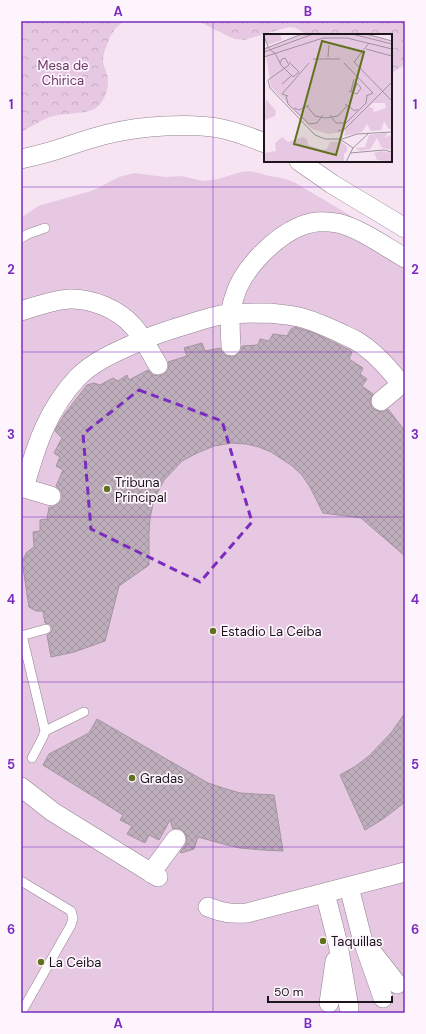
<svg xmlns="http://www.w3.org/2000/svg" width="426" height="1034" viewBox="0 0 426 1034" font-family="'DM Sans',sans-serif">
  <defs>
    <pattern id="forest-crowns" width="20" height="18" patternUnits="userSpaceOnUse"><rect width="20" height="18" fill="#e7c8e3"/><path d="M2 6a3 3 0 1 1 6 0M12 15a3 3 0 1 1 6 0" fill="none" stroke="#c6abc2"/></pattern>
    <pattern id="building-cross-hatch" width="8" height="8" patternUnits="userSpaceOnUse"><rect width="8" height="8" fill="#beaebc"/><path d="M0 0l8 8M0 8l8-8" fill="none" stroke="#a395a1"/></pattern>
  </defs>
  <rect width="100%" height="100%" fill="#f6e4f3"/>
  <path fill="url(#forest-crowns)" d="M 21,21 L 125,21 C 114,28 111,33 107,45 C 105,50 103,54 103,60 C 103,65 106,70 107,74 C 110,86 106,100 96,108 C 88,114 64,113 54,116 C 42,119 32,127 21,132 Z
    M 198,21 L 405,21 L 405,64 L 403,66 L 391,73 L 391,35 L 307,35 L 296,28 L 289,27 L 244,40 L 235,39 L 228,36 Z"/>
  <path fill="#e7c8e3" d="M 249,171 C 254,172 259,173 265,175 C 275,177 284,178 294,182 L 405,248 L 405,1013 L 21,1013 L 21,218 L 38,206 L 91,191 L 98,188 L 119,177 L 134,173 L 165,177 L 181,176 L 203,181 L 218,179 L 241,172 Z"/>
  <path fill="url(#building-cross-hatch)" stroke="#a493a1" d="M 295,327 L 314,333 L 350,350 L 352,352 L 349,359 L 363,368 L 360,374 L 367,379 L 362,386 L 373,394 L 371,398 L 370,402 L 372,408 L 378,411 L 383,412 L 388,409 L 405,431 L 405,556 L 361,518 L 323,513 L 310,487 L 302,475 L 291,465 L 271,452 L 259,447 L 246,444 L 232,443 L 214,446 L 197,453 L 182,461 L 164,480 L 158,492 L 153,504 L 150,518 L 149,533 L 149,565 L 119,586 L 105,641 L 74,652 L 51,657 L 47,635 L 50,633 L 52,631 L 52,627 L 50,624 L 45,623 L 43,611 L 36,611 L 29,607 L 22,561 L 27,552 L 34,547 L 33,532 L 40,531 L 40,520 L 47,519 L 49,507 L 54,507 L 58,504 L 62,499 L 62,493 L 59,489 L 56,486 L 63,470 L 56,466 L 60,457 L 54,453 L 62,438 L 56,432 L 55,430 L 64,415 L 87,385 L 94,383 L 100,385 L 113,378 L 118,381 L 127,375 L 129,380 L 148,370 L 153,375 L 159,376 L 163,375 L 168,370 L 169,365 L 168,362 L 187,356 L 184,348 L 202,343 L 205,351 L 220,348 L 222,352 L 226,356 L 232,357 L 237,355 L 241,351 L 242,346 L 258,345 L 260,339 L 269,341 L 273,334 L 287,336 L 291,329 Z
    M 405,713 L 405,802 L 383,819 L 365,830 L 340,775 L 356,766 L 370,755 L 391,733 Z
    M 97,719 L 208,783 L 223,788 L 240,793 L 256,794 L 274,795 L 283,851 L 263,850 L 240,848 L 227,845 L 198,837 L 194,849 L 181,853 L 180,852 L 185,846 L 187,841 L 186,835 L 182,830 L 178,828 L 173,829 L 170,820 L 159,840 L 149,835 L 145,843 L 127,834 L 132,826 L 120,820 L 123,815 L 43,765 L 49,754 L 89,733 Z"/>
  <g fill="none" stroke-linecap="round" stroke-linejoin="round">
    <defs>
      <path id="lane" d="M 21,238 L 28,234 L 45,228
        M 22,635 L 45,731 L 43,737 L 32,758
        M 21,636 L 46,629
        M 45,731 L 84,712
        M 21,881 L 71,911 L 73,918 L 71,925 L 21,1013"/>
      <path id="street" d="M 21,159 C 34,156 47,153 59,149 C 77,143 94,137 112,133 C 142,126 188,123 218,128 C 234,131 250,137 265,143
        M 299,161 L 332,184 L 405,228
        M 21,311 C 36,306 54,300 69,299 C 91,298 118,309 133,326 C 143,337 150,352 158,365
        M 231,346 C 230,330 229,313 234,298 C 242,269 274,237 301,226 C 312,221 326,221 337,223 C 358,227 386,247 405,258
        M 381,401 L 405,381
        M 21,487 L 51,496
        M 24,488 C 36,446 47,410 78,377 C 95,360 118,351 140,341 C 156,334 172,329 189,324 C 199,321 210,317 221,315 C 237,313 253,313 269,313 C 279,314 290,315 299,317 C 312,320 324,326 336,331 C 342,334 349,337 355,340 C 374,351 388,367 401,384
        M 21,787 L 53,812 L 158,877
        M 151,873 L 176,839
        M 349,887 L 362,938 L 383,998
        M 325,893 L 338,944 L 349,1008
        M 208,907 C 223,913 231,914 247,913 L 405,872
        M 372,952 L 397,984
        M 329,1003 L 335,961"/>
    </defs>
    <use href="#lane" stroke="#92828f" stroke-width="10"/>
    <use href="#street" stroke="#92828f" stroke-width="20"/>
    <use href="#lane" stroke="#fff" stroke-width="9"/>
    <use href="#street" stroke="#fff" stroke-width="19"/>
  </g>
  <path fill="none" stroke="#7b2cbf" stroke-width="3" stroke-dasharray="8 5" stroke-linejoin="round" d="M 139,390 L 222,421 L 252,522 L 200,582 L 91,529 L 83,434 Z"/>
  <path fill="none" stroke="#7b2cbf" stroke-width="1" stroke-opacity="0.55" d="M 213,21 L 213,1013M 21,187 L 405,187M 21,352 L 405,352M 21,517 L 405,517M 21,682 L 405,682M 21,847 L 405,847"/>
  <g fill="#61721f" stroke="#fef4fd" stroke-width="1.5">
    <circle cx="107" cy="489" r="4"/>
    <circle cx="213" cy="631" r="4"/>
    <circle cx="132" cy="778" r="4"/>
    <circle cx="323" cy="941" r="4"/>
    <circle cx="41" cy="962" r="4"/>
  </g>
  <g text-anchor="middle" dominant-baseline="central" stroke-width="3.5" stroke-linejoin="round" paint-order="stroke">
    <g font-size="13" fill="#6c3867" stroke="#fef4fd">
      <text x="63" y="65">Mesa de<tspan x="63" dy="15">Chirica</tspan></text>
    </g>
    <g font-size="13" fill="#1c161c" stroke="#fef4fd" text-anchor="start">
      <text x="115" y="482">Tribuna<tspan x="115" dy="15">Principal</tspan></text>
      <text x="221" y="631">Estadio La Ceiba</text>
      <text x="140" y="778">Gradas</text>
      <text x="331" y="941">Taquillas</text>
      <text x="49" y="962">La Ceiba</text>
    </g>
  </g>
  <g transform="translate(264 34)">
    <rect width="128" height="128" fill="#f6e4f3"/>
    <path d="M 38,0 L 102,0 L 128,7 L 128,15 L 0,23 L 0,15 Z" fill="#e7c8e3"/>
    <path d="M 116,62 L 128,72 L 128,96 L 124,94 L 120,87 L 117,96 L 107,97 L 103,90 L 98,98 L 80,102 L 82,95 L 105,73 L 109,74 L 110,78 L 122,74 L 121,69 L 109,69 ZM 2,65 L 12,77 L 11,82 L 1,86 L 0,94 ZM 124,99 L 121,104 L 128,100 L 128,116 L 118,114 L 113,104 L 106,115 L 96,117 L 91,114 L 101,113 L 105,101 ZM 18,103 L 24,108 L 39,103 L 43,105 L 44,111 L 58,116 L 63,115 L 66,108 L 77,107 L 83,113 L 83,117 L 80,120 L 80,128 L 0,128 L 0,119 L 12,117 L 11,109 ZM 117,117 L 128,119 L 128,128 L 113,126 L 110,119 Z" fill="#e7c8e3"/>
    <path d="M 0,0 L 16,0 L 18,6 L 4,11 ZM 76,3 L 128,15 L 128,72 L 116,62 L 79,98 L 64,100 L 48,95 L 7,53 L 2,23 L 54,4 Z" fill="#e7c8e3"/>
    <path fill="none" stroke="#9f929d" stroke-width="1" d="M 88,0 L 128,10M 102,0 L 128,7M 0,2 L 5,15M 105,9 L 90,28 L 128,67M 0,15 L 38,0M 102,15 L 128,22M 6,16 L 11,19 L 17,31 L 29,43 L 35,38 L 25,28M 0,18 L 49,0M 0,23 L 59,4 L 83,4 L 128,15M 64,23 L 65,11M 49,25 L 76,25M 16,29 L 18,25 L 21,24 L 25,31 L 4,46 L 6,54 L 51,101 L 61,105 L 76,105 L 89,114M 80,29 L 109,59 L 102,62M 18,50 L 28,41M 85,57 L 93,60 L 97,54 L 93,49 L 90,57M 87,57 L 90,45M 22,62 L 24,70 L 45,90 L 53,89 L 59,81M 24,62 L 18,60 L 45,29M 81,70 L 91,77 L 94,75M 43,72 L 51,82 L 61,84 L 74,82 L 83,72M 30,74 L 35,76 L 45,71M 66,81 L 72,89 L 82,89 L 102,69 L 103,62M 74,97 L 81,95 L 128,48M 78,105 L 93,100 L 128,98M 86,119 L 120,116 L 128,118M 82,128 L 89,114 L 105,99"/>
    <path fill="#61721f" fill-opacity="0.15" stroke="#61721f" stroke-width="2" d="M 58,7 L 100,18 L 72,121 L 30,110 Z"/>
    <rect width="128" height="128" fill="none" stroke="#1c161c" stroke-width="2"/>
  </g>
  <rect width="426" height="1034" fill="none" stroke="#fef4fd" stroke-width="44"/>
  <path d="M268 996v6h124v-6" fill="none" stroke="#1c161c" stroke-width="2"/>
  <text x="274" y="996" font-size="12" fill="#1c161c" stroke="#fef4fd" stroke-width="3" paint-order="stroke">50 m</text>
  <rect x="22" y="22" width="382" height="990" fill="none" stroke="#7b2cbf" stroke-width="1.5"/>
  <g font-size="13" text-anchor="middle" font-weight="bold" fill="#7b2cbf">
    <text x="118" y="16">A</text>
    <text x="308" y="16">B</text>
    <text x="11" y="109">1</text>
    <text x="415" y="109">1</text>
    <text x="11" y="274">2</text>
    <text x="415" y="274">2</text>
    <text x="11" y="439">3</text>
    <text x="415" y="439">3</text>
    <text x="11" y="604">4</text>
    <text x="415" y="604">4</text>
    <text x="11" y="769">5</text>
    <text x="415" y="769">5</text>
    <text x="11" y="934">6</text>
    <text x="415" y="934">6</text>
    <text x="118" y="1028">A</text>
    <text x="308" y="1028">B</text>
  </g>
</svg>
